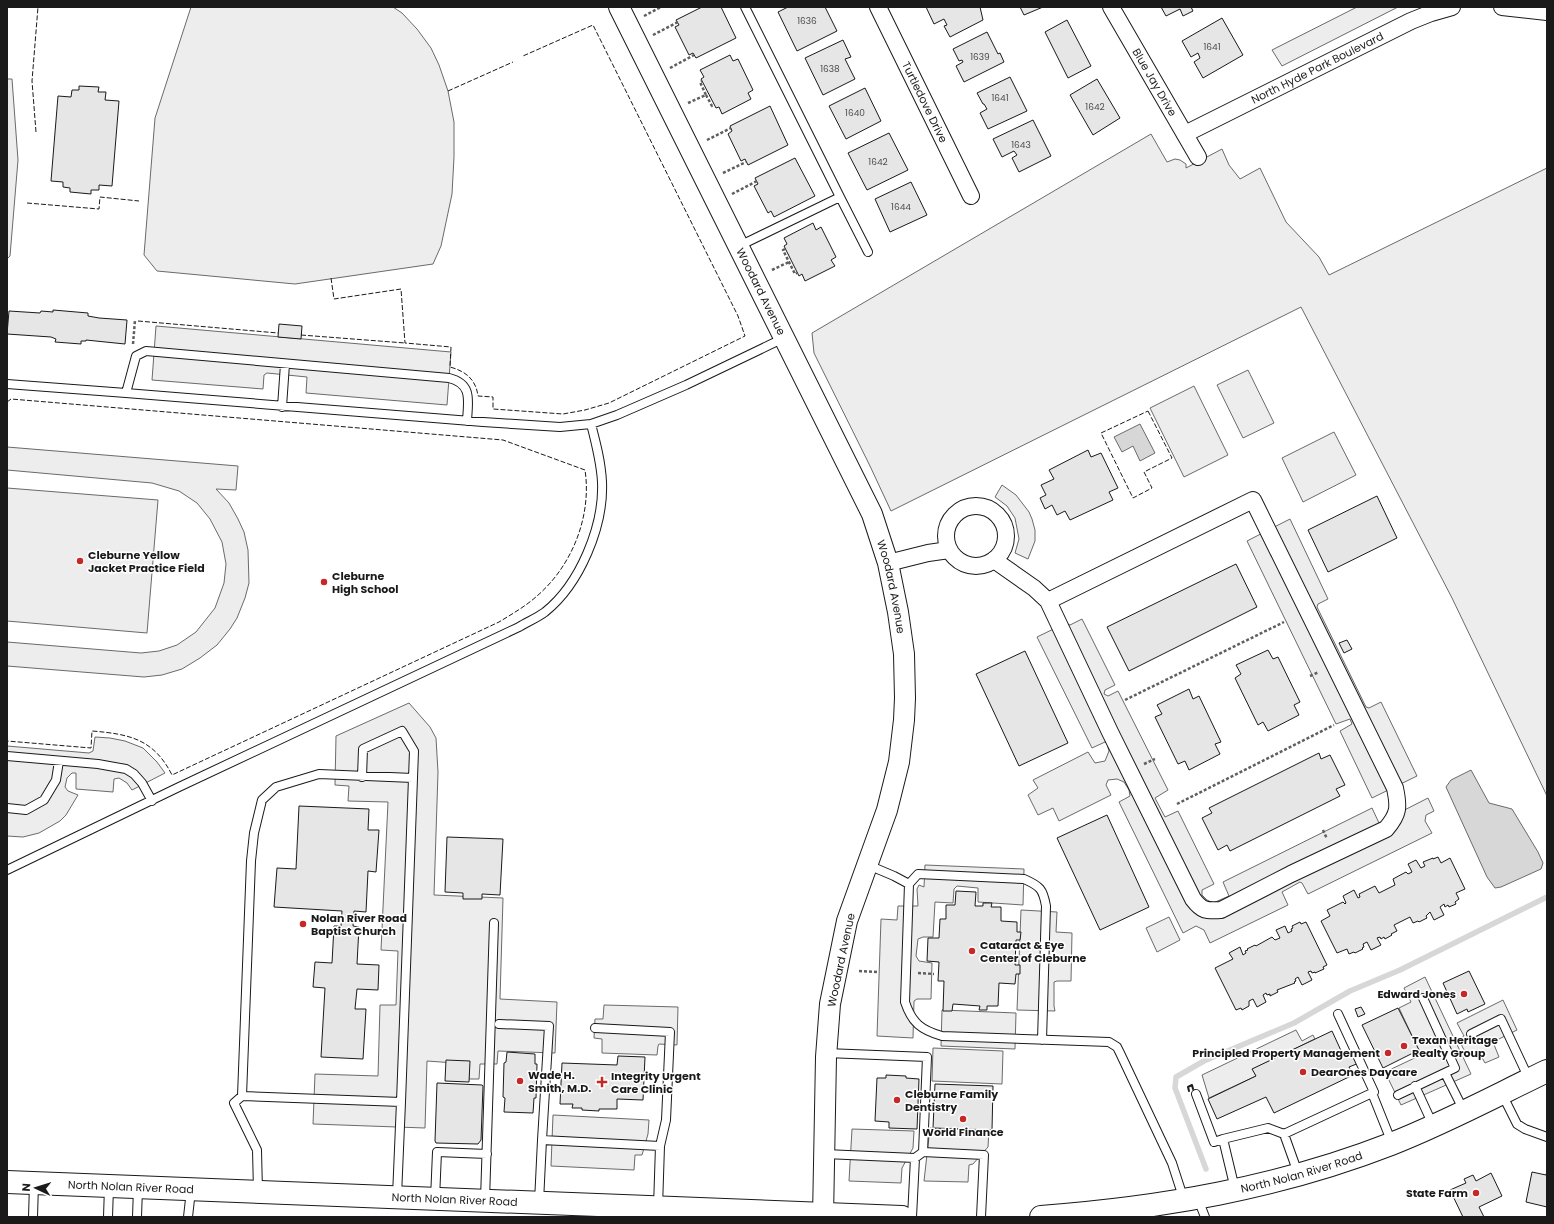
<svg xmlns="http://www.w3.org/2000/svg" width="1554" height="1224" viewBox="0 0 1554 1224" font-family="Poppins,sans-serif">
  <rect width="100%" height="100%" fill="#fff"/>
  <path fill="#ededed" stroke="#6a6a6a" d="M 191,7 L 393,7 L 402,13 L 417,29 L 431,48 L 439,65 L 448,91 L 454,122 L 454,157 L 452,194 L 441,246 L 433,264 L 295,284 L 157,271 L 144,255 L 155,118 Z
    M 1357,7 L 1398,7 L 1282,66 L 1272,50 Z
    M 7,79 L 12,79 L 18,160 L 10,256 L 7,259 Z
    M 1151,134 L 1167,162 L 1175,159 L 1180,160 L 1186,164 L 1186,168 L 1222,149 L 1229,165 L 1240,179 L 1260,168 L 1286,222 L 1319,257 L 1329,275 L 1547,168 L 1547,796 L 1452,598 L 1301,307 L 891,511 L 870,466 L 814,353 L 812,333 Z
    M 156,326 L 451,352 L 447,405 L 306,393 L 307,377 L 267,373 L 264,375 L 263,389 L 152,380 Z
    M 1248,370 L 1274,423 L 1243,438 L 1217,385 Z
    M 1194,386 L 1228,455 L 1184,477 L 1150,408 Z
    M 1334,432 L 1356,475 L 1303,502 L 1282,458 Z
    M 7,447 L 238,466 L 236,490 L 216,489 L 229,503 L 238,519 L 244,532 L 248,550 L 249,583 L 245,598 L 237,618 L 230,629 L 217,645 L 200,658 L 182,669 L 162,675 L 144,677 L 7,666 L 7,642 L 141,653 L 159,651 L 177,645 L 196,632 L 215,608 L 224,583 L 226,564 L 222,542 L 210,519 L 197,503 L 179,491 L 152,483 L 7,470 Z
    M 1002,485 L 1016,495 L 1029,512 L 1032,519 L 1035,530 L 1035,541 L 1028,559 L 1015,553 L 1019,539 L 1015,518 L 1007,506 L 995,497 Z
    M 7,488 L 158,500 L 147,633 L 7,621 Z
    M 1290,519 L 1328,599 L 1318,604 L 1317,607 L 1366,707 L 1369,708 L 1381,702 L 1417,776 L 1372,798 L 1340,731 L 1352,724 L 1350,719 L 1336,724 L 1247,541 Z
    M 1082,619 L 1115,685 L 1105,690 L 1104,694 L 1108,696 L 1118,691 L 1168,790 L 1155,798 L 1165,817 L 1178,811 L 1214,884 L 1202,890 L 1202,895 L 1207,900 L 1213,903 L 1229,896 L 1223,882 L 1372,808 L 1379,823 L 1428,798 L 1434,811 L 1426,815 L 1425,821 L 1432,833 L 1308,894 L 1302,883 L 1300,882 L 1282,892 L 1288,905 L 1210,943 L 1204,930 L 1196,926 L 1183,933 L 1119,802 L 1130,796 L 1129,790 L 1124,782 L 1117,779 L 1108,780 L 1106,785 L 1111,795 L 1059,821 L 1053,808 L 1038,815 L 1028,795 L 1038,788 L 1033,780 L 1088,752 L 1095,763 L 1105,761 L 1109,751 L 1107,744 L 1105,742 L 1092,748 L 1037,637 L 1066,623 L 1070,625 Z
    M 409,703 L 430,727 L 436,738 L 438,772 L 434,895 L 503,898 L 500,999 L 557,1002 L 555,1053 L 498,1051 L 497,1064 L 480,1064 L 479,1079 L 469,1079 L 469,1064 L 427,1061 L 425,1128 L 313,1124 L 315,1074 L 378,1076 L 380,1005 L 396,1005 L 398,951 L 381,950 L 388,802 L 348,801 L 349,786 L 335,785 L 336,736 Z
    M 95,737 L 110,738 L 125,741 L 143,748 L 157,762 L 165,773 L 132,790 L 127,783 L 119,778 L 114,779 L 113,792 L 76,789 L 76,773 L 72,773 L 67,778 L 65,787 L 68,791 L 78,795 L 66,815 L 60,821 L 39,833 L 23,837 L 7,836 L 7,746 L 89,753 L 93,751 Z
    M 925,865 L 1024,869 L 1023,905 L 978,902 L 978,888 L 957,886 L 954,889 L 953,903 L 935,902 L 933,937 L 923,937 L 918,939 L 916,956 L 919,961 L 932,963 L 931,999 L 917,999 L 914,1001 L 913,1038 L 877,1036 L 881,919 L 897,920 L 898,906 L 918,906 L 917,889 L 919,885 L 924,887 Z
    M 1021,910 L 1057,912 L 1056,932 L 1072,933 L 1071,981 L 1057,981 L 1054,982 L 1054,1006 L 1055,1011 L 1017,1010 Z
    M 1169,917 L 1180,940 L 1157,952 L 1146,928 Z
    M 1425,977 L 1471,1074 L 1401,1105 L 1385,1072 L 1421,1055 L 1399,1008 L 1411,1002 L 1404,988 Z
    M 1503,1000 L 1517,1030 L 1493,1042 L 1499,1057 L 1485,1063 L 1478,1050 L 1466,1054 L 1459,1040 L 1464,1036 L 1457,1023 Z
    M 604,1005 L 678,1007 L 677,1045 L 659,1044 L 658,1046 L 657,1055 L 602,1053 L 602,1039 L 594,1038 L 595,1019 L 603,1019 Z
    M 942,1010 L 1016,1013 L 1015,1049 L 941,1046 Z
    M 1296,1030 L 1302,1041 L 1313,1035 L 1315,1039 L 1253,1069 L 1256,1076 L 1209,1098 L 1202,1075 Z
    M 933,1048 L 1003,1051 L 1002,1084 L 932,1081 Z
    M 553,1115 L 649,1120 L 648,1134 L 642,1155 L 635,1155 L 634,1170 L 551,1166 Z
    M 930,1128 L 989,1130 L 988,1147 L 973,1164 L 969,1165 L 968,1182 L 924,1181 Z
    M 852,1129 L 914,1131 L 913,1148 L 902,1168 L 901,1183 L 849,1181 Z"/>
  <path fill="#d7d7d7" stroke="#6a6a6a" d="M 1140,424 L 1155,453 L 1140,461 L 1133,446 L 1122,452 L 1114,437 Z
    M 1471,770 L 1489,803 L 1512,809 L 1538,852 L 1543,863 L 1541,869 L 1501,887 L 1495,888 L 1487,877 L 1446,787 L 1451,780 Z"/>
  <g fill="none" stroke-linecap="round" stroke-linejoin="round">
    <path stroke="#d7d7d7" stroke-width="5.5" d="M 1206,1169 L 1175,1088 L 1176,1077 L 1204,1061 L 1294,1023 L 1350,991 L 1400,970 L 1547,897"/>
  </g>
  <path fill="#e6e6e6" stroke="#1a1a1a" d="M 702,7 L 721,7 L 736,38 L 696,58 L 693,53 L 689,55 L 675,27 L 679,25 L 676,20 Z
    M 788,7 L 825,7 L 837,31 L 797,51 L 778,12 Z
    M 926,7 L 980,7 L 983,20 L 950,37 L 944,26 L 947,25 L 944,19 L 934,24 Z
    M 1020,7 L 1043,7 L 1024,15 Z
    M 1161,7 L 1191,7 L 1193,11 L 1183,16 L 1180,9 L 1166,16 Z
    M 1222,18 L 1243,55 L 1203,78 L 1194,62 L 1200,58 L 1198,53 L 1191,57 L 1182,41 Z
    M 1067,20 L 1091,66 L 1068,78 L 1045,32 Z
    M 987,32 L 998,54 L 1000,53 L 1004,62 L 964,82 L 956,66 L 963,62 L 962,60 L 959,61 L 953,49 Z
    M 843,40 L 851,57 L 845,59 L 855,79 L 823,95 L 805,58 Z
    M 730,55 L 733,61 L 738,59 L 753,90 L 748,93 L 751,99 L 722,114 L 719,107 L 716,108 L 701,79 L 704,77 L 700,70 Z
    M 1010,77 L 1027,111 L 988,129 L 980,113 L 987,109 L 984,104 L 983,104 L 977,93 Z
    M 1097,79 L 1120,118 L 1093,135 L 1070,95 Z
    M 79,86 L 99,87 L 98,92 L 106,92 L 105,100 L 119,101 L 112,186 L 99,185 L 99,190 L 91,190 L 91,194 L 70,192 L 70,188 L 63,187 L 63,182 L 51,181 L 58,96 L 71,97 L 72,90 L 79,90 Z
    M 865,88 L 881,121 L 846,139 L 829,106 Z
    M 770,106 L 788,145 L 748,165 L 745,159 L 741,161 L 728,134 L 732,131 L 730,126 Z
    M 1033,120 L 1051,156 L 1019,172 L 1012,158 L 1017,155 L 1014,151 L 1002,157 L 993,139 Z
    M 889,133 L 908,170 L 867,190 L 848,153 Z
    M 795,158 L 815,196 L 774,217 L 771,211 L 768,213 L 754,186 L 758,184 L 755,178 Z
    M 911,182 L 927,215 L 890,232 L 875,199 Z
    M 813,223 L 816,230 L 821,227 L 836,257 L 831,260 L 835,266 L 805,281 L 802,274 L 799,276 L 784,246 L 787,244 L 784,238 Z
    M 53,310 L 88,313 L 88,316 L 99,318 L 127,320 L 125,344 L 86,340 L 86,341 L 81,341 L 81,344 L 55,342 L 56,339 L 51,337 L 7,334 L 9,311 L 40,313 L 41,311 L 53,312 Z
    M 279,324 L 302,326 L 301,339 L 278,337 Z
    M 1088,450 L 1091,457 L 1101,453 L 1118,488 L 1109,492 L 1113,500 L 1070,520 L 1065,511 L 1057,515 L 1052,505 L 1045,509 L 1040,498 L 1046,495 L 1041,485 L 1054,479 L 1049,470 Z
    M 1377,496 L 1397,538 L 1328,572 L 1308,530 Z
    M 1236,564 L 1257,607 L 1129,671 L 1107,627 Z
    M 1347,640 L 1352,649 L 1344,653 L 1339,643 Z
    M 1268,650 L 1273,659 L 1278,657 L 1300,702 L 1294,705 L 1299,715 L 1268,731 L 1263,722 L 1258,725 L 1235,678 L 1241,674 L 1236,665 Z
    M 1025,651 L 1068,743 L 1019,766 L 976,674 Z
    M 1189,689 L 1193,699 L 1199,696 L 1221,742 L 1215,744 L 1220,754 L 1189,770 L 1185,761 L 1178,764 L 1155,717 L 1162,714 L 1157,705 Z
    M 1319,753 L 1321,759 L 1330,755 L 1345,785 L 1336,789 L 1340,796 L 1230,851 L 1227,845 L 1218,850 L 1202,818 L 1212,813 L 1209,808 Z
    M 299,806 L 369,809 L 368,830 L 379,830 L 376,872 L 368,871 L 366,912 L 354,911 L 353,926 L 359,927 L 357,964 L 379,965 L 378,990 L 357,989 L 355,1009 L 366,1009 L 363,1059 L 321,1057 L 325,988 L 313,987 L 315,962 L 332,963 L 334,926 L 341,926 L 342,911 L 274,907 L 277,868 L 296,869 Z
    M 1107,815 L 1149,907 L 1100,930 L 1057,838 Z
    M 447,837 L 503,839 L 500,895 L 482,894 L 482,899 L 463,899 L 463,893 L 445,892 Z
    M 1438,857 L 1441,863 L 1450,858 L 1465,889 L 1456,893 L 1459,899 L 1455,902 L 1456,904 L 1449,907 L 1448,905 L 1445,907 L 1444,904 L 1440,907 L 1444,915 L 1434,920 L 1430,912 L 1426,916 L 1427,918 L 1419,922 L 1418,921 L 1413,923 L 1410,917 L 1394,925 L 1397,931 L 1391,934 L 1392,935 L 1385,939 L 1384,937 L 1381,939 L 1380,937 L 1377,938 L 1381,945 L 1371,950 L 1367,942 L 1363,944 L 1364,947 L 1362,948 L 1363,949 L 1355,953 L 1354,952 L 1349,954 L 1347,949 L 1337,953 L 1321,921 L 1330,916 L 1327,910 L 1343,902 L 1345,904 L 1346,903 L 1343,896 L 1354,890 L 1358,898 L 1360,897 L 1359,894 L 1375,886 L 1379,893 L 1395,885 L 1393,879 L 1406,872 L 1408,874 L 1412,872 L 1408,864 L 1416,860 L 1421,868 L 1425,866 L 1423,862 L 1433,858 L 1433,859 Z
    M 956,891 L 976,892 L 975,906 L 983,906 L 983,903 L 992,903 L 991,907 L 1001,907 L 1001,921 L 1017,922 L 1017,932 L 1021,932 L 1020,940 L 1016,940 L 1015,965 L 1020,965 L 1020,974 L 1016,974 L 1015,984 L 999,983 L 998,1006 L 987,1006 L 987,1010 L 979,1010 L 980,1006 L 953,1004 L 952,1011 L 943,1011 L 944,981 L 938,981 L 939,962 L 927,961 L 928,938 L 939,938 L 940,919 L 946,919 L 946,905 L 955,905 Z
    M 1300,922 L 1301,924 L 1306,922 L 1327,965 L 1323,967 L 1324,969 L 1315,973 L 1315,972 L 1312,973 L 1311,971 L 1308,972 L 1312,980 L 1302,985 L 1298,977 L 1295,979 L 1296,981 L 1294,982 L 1295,983 L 1277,990 L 1278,992 L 1270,996 L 1270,994 L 1267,995 L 1266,993 L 1263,995 L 1266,1002 L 1257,1007 L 1253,999 L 1249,1001 L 1249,1006 L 1242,1010 L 1241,1008 L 1236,1010 L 1215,968 L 1233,959 L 1229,953 L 1240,947 L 1243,955 L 1246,953 L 1245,951 L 1248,950 L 1247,949 L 1255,945 L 1256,946 L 1272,937 L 1275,940 L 1280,938 L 1276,930 L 1285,926 L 1288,933 L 1292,931 L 1291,929 L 1293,928 L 1292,926 Z
    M 1469,971 L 1485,1004 L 1468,1012 L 1467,1009 L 1457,1014 L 1443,983 Z
    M 1361,1007 L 1365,1014 L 1358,1017 L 1355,1009 Z
    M 1398,1008 L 1419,1050 L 1383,1068 L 1362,1025 Z
    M 1332,1031 L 1343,1055 L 1353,1050 L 1359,1063 L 1349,1067 L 1353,1075 L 1274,1113 L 1266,1097 L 1217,1119 L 1208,1099 L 1256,1076 L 1252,1069 Z
    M 507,1052 L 535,1054 L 535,1064 L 537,1064 L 536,1098 L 534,1098 L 533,1113 L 504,1112 L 505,1098 L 503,1097 L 504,1063 L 506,1062 Z
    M 618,1056 L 645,1057 L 643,1100 L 617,1099 L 617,1109 L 599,1109 L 599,1111 L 582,1110 L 582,1108 L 572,1108 L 573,1104 L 560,1104 L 562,1063 L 617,1065 Z
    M 446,1060 L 470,1061 L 469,1082 L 445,1081 Z
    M 886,1075 L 906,1076 L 906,1078 L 919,1079 L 917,1129 L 889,1128 L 889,1122 L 875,1121 L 877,1078 L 886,1078 Z
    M 437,1083 L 482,1085 L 483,1086 L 481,1140 L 478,1144 L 436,1143 L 435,1141 Z
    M 935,1084 L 993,1086 L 992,1130 L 933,1128 Z
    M 1547,1171 L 1547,1207 L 1526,1202 L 1532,1172 L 1546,1175 Z
    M 1491,1173 L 1502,1196 L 1479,1207 L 1484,1217 L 1463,1217 L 1450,1190 L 1466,1183 L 1464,1179 L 1473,1175 L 1476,1181 Z"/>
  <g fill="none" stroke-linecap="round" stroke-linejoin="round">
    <defs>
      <path id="service" d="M 840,197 L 868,252
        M 739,246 L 840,197 L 745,7
        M 7,384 L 126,393
        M 282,407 L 285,364
        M 467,421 C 468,401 473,384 449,378 L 146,351 L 136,356 L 126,393 L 483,422 L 560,427 L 591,424 L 617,415 L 686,385 L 784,338
        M 7,756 L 98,764 L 126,769 L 134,774 L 142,783 L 152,801
        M 362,777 L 363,749 L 402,731 L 414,751 L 401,1102
        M 7,808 L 26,810 L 44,800 L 56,780 L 59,761
        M 868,865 L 894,876 L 909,884 L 905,1002 C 912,1023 921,1030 942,1036 L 1109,1042 L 1117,1047 L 1120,1053 L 1172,1163 L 1184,1200
        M 7,870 L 179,787 L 519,627 C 527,622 537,618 545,612 C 580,584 604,526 602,482 C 601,462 596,443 591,424
        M 909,884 L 918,874 L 1024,879 C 1040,886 1043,889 1046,906 L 1042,1040
        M 1338,1014 L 1374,1092 L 1372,1093 L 1392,1143
        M 499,1024 L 549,1026 L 542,1140
        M 595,1028 L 670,1032 L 666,1120 L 660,1146
        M 1471,1034 L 1501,1019 L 1529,1079
        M 826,1053 L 927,1057 L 923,1152
        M 1445,1073 L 1464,1111
        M 1415,1086 L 1433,1125
        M 1196,1094 L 1214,1142 L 1223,1139 L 1235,1189
        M 1502,1094 L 1517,1124 L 1525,1129 L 1547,1137
        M 1398,1095 L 1455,1068 L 1423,998
        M 242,1096 L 251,861 L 254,833 L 262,800 L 276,787 L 319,774 L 413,778
        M 1284,1134 L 1372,1093
        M 1223,1139 L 1268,1128 L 1284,1134 L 1298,1173
        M 825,1154 L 915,1158 L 923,1152 L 984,1155 L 981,1217
        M 258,1191 L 257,1150 L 234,1103 L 242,1096 L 401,1102 L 397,1196
        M 435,1199 L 437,1152 L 487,1154
        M 1198,1199 L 1205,1217
        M 485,1200 L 494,923
        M 539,1202 L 542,1140 L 660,1146 L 658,1207
        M 33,1217 L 34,1184
        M 108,1217 L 109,1187
        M 137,1217 L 138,1188
        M 188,1217 L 191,1190
        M 912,1217 L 915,1158"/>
      <g id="minor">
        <path id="s1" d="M 878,7 L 971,196"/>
        <path id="s2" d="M 1111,7 L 1198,157"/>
        <path d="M 1502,7 L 1547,12"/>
        <path id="s3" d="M 1185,134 L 1411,21 L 1431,13 L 1452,7"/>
        <circle cx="976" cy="536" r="30"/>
        <path d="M 994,560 L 1034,588 L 1048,601 L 1110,732 L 1193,899 C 1202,911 1206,911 1221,910 L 1291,874 L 1386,829 C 1399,814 1399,807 1395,788 L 1253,500 L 1048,601"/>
        <path d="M 888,563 L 928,553 L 949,550"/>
      </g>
      <g id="tertiary">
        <path id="s4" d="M 619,7 L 872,514 L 888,563 L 898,612 L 904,654 L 905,698 L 904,720 L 899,762 L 887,810 L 847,921 L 830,1004 L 826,1057 L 823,1217"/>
      </g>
      <g id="secondary">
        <path id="s5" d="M 7,1182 L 902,1217"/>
        <path id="s6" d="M 1041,1217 C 1161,1208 1278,1188 1391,1144 C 1445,1123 1495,1096 1547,1071"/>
      </g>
    </defs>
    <use href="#service" stroke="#1a1a1a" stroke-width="10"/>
    <use href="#minor" stroke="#1a1a1a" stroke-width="18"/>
    <use href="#tertiary" stroke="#1a1a1a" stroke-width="22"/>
    <use href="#secondary" stroke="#1a1a1a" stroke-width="24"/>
    <path stroke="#5f5f5f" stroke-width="2.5" stroke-dasharray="3 2" stroke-linecap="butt" d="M 644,16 L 661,7
      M 653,35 L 678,22
      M 670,68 L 694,55
      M 706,95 L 712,106 L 714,105
      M 688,103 L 706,95 L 700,82 L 702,81
      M 707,140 L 731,128
      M 723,173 L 746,162
      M 732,194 L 757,181
      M 785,249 L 783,250 L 795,274 L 797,273
      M 772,270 L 789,262
      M 133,344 L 135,320
      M 1310,676 L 1319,672
      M 1125,700 L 1284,622
      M 1144,764 L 1155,759
      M 1177,804 L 1334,725
      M 1323,830 L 1327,839
      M 859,971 L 879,972
      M 918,973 L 934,974"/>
    <use href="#service" stroke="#fff" stroke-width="8"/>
    <use href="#minor" stroke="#fff" stroke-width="16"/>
    <use href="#tertiary" stroke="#fff" stroke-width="20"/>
    <use href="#secondary" stroke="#fff" stroke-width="22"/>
    <path stroke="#1a1a1a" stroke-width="1" stroke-dasharray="5 2" stroke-linecap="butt" d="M 448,91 L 513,62
      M 36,132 L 32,81 L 38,7
      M 27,203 L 99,209 L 100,197 L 139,201
      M 331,278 L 334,299 L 401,289 L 405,343 L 451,347 L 450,367 C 465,371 476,379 478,396 L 493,397 L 493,409 L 563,414 L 585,410 L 609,403 L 745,336 L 738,316 L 593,25 L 523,56
      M 138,321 L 278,333
      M 301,335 L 405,343
      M 7,402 L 11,399 L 503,440 L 585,470 C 592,516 572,566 537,596 C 526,606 512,614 499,622 L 172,775 C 154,739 129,734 92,731 L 91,748 L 7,741
      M 1148,411 L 1172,458 L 1144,472 L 1152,488 L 1133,498 L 1101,433 Z"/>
    <path stroke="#1a1a1a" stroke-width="2" d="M 1189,1091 L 1188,1087 L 1192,1085 L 1193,1089"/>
  </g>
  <g fill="#c62828" stroke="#fff" stroke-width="1.5">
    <circle cx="80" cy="561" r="4"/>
    <circle cx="324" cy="582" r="4"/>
    <circle cx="303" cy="924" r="4"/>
    <circle cx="972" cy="951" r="4"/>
    <circle cx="1464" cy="994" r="4"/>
    <circle cx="1404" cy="1046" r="4"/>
    <circle cx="1388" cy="1053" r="4"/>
    <circle cx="1303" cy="1072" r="4"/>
    <circle cx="520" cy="1081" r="4"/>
    <path d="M600 1076h4v4h4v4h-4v4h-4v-4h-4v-4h4z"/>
    <circle cx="897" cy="1100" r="4"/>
    <circle cx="963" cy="1119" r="4"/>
    <circle cx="1476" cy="1193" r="4"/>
  </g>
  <g text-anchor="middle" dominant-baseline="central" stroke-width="3" stroke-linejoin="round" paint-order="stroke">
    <g font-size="9" fill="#4d4d4d">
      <text x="807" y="21">1636</text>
      <text x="1212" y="47">1641</text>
      <text x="980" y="57">1639</text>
      <text x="830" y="69">1638</text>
      <text x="1000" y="98">1641</text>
      <text x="1095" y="107">1642</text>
      <text x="855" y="113">1640</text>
      <text x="1021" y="145">1643</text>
      <text x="878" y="162">1642</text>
      <text x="901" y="207">1644</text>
    </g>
    <g font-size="11" fill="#1a1a1a" stroke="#fff">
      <text stroke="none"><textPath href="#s3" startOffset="148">North Hyde Park Boulevard</textPath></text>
      <text stroke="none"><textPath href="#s2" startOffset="87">Blue Jay Drive</textPath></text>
      <text stroke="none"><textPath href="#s1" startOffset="106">Turtledove Drive</textPath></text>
      <text stroke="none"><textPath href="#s4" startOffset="318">Woodard Avenue</textPath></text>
      <text stroke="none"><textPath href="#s4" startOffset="642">Woodard Avenue</textPath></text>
      <text transform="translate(841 960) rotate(-78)">Woodard Avenue</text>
      <text stroke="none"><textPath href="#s6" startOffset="265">North Nolan River Road</textPath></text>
      <text stroke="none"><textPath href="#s5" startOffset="124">North Nolan River Road</textPath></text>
      <text stroke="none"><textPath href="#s5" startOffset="448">North Nolan River Road</textPath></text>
    </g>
    <g font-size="11" font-weight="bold" fill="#1a1a1a" stroke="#fff" text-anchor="start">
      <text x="88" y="555">Cleburne Yellow<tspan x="88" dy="13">Jacket Practice Field</tspan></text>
      <text x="332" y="576">Cleburne<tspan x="332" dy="13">High School</tspan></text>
      <text x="311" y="918">Nolan River Road<tspan x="311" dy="13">Baptist Church</tspan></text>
      <text x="980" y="945">Cataract &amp; Eye<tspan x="980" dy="13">Center of Cleburne</tspan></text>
      <text x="1456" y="994" text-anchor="end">Edward Jones</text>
      <text x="1412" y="1040">Texan Heritage<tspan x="1412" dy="13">Realty Group</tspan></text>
      <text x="1380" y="1053" text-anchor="end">Principled Property Management</text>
      <text x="1311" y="1072">DearOnes Daycare</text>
      <text x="528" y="1075">Wade H.<tspan x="528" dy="13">Smith, M.D.</tspan></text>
      <text x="611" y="1076">Integrity Urgent<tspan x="611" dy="13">Care Clinic</tspan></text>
      <text x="905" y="1094">Cleburne Family<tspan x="905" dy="13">Dentistry</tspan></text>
      <text x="963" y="1132" text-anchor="middle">World Finance</text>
      <text x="1468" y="1193" text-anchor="end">State Farm</text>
    </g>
  </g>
  <rect width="1554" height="1224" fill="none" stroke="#1a1a1a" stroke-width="16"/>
  <g transform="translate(36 1188) rotate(274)" stroke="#ffffff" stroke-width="3" paint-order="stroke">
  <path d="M0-3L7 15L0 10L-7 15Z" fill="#1a1a1a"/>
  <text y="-6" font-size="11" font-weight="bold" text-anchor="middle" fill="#1a1a1a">N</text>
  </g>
</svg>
